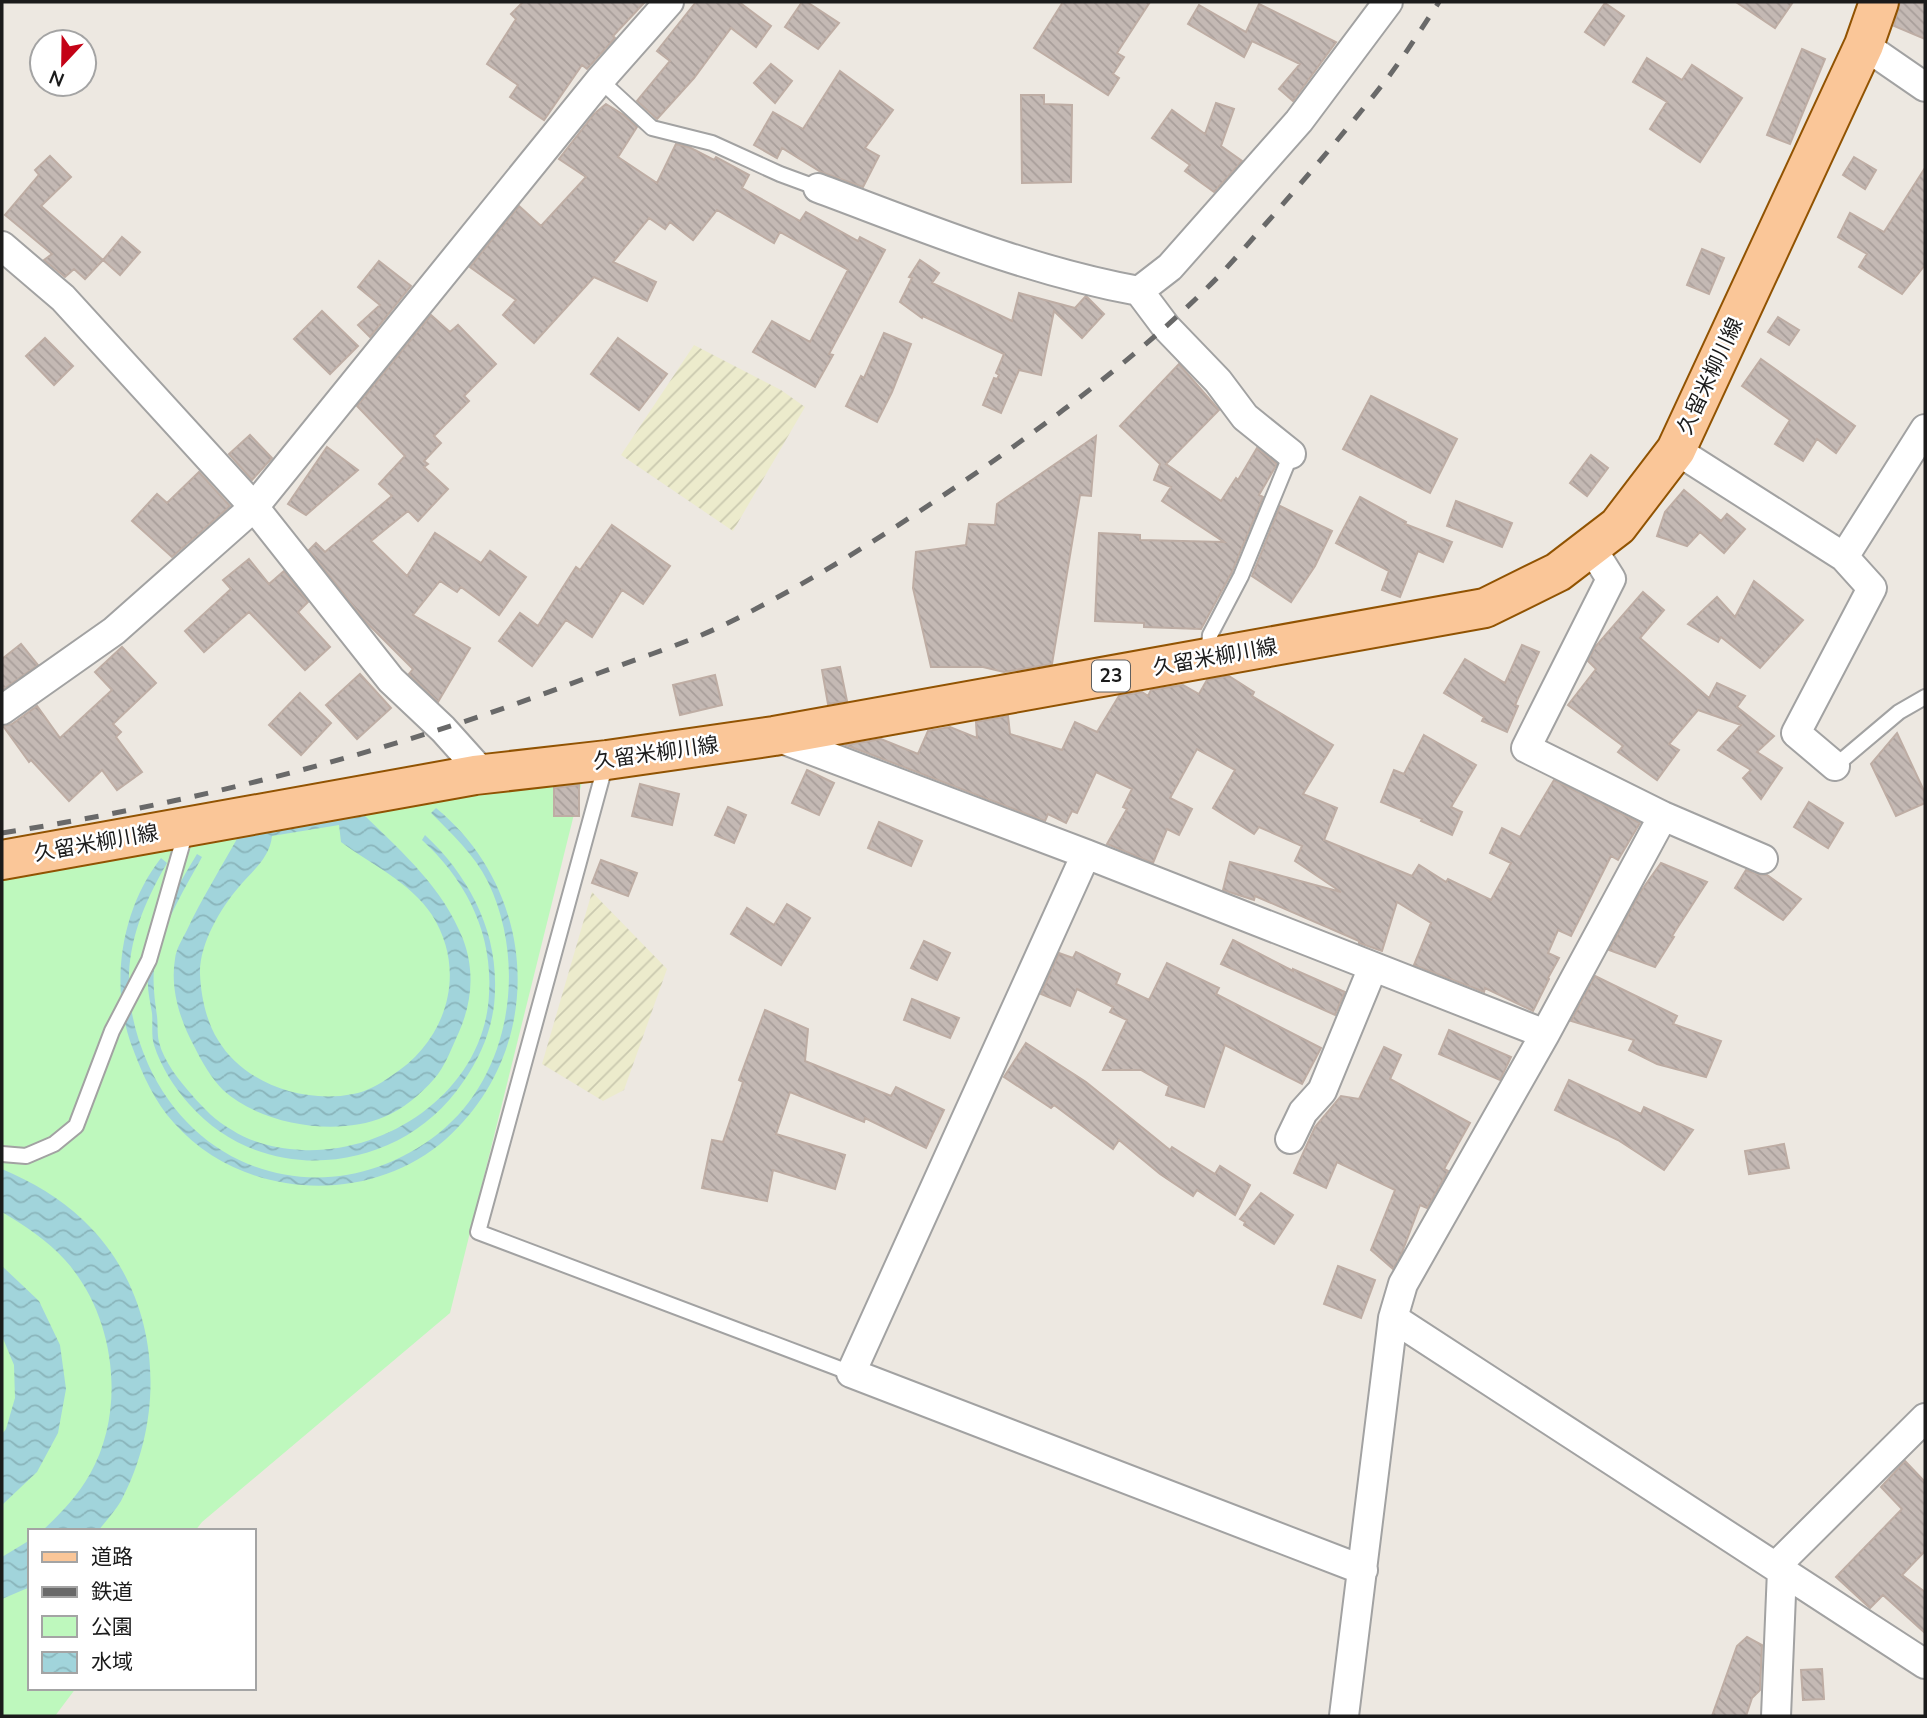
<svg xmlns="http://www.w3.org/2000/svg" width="1927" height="1718" viewBox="0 0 1927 1718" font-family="'Nunito Sans','Noto Sans JP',sans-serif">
  <defs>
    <pattern id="farmland-furrows" width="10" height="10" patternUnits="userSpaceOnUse" patternTransform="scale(1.75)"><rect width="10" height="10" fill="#ecebcc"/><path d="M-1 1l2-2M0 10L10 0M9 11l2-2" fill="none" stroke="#cac9af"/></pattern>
    <pattern id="water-waves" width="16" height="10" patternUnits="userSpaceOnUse" patternTransform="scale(1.75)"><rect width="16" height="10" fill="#a1d4db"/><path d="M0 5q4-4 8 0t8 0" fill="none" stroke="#8ab5bb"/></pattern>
    <pattern id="building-back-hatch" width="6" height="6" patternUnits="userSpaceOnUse" patternTransform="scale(1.75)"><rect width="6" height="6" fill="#c4b9b4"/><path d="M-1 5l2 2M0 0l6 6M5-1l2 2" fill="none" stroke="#a89e9a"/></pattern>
  </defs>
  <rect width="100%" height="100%" fill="#ede8e1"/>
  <path fill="url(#farmland-furrows)" d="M 694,345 L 781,390 L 805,407 L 733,531 L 621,455 Z
    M 592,892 L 667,969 L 624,1090 L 603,1101 L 542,1064 Z"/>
  <path fill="#bef8bd" d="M 585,770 L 450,1313 L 202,1522 L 195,1531 L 30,1531 L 30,1688 L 76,1688 L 55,1716 L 2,1716 L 2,873 Z"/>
  <path fill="url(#water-waves)" fill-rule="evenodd" d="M 436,808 C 539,892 547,1049 446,1139 C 369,1207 242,1200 174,1123 C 155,1102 143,1076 133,1049 C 109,989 120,910 161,858 L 167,863 C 127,932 115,988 148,1064 C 201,1182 338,1213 439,1133 C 512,1074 527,963 488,882 C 474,854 452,834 431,813 Z
    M 365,816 C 404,854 443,888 463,939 C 475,971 472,1002 459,1032 C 452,1047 445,1067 434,1079 C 420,1095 403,1109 384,1117 C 337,1137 261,1125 223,1090 C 211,1078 202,1062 194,1046 C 180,1020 170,989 175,959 C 176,949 182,940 187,930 C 202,898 221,868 238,837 ZM 339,825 L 341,842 C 372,865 410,882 432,915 C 468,972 447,1041 391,1076 C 380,1084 366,1092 353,1094 C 305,1104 244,1084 218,1040 C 206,1021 201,996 200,974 C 199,945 220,909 238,888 C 252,871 270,858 272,836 Z
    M 425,835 C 468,875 497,929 495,989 C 495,1023 482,1055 463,1082 C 401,1175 263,1189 189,1104 C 174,1087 161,1067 154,1045 C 151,1035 153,1024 152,1013 C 150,1001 147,989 148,977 C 150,967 155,956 158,946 C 164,928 168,908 176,891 C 182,878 190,866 197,854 L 202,857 C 185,888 166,919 157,953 C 151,973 154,995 157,1016 C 158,1024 157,1034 159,1042 C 164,1062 179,1080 192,1095 C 204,1109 216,1121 232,1130 C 252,1143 278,1149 302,1150 C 391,1154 485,1088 489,994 C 493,933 466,880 422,840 Z
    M 2,1169 C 32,1182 59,1197 83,1220 C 160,1292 169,1411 121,1501 C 115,1511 106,1521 98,1531 L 42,1531 C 60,1514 77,1497 90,1474 C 127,1409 115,1315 65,1260 C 47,1240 25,1226 2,1212 Z
    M 2,1266 L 39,1301 L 60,1345 L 66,1389 L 58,1433 L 37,1472 L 2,1505 L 2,1434 L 6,1429 L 15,1398 L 14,1365 L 2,1336 Z
    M 30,1540 L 30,1587 L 2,1599 L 2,1557 Z"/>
  <path fill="url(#building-back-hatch)" stroke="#beada4" stroke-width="2" d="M 523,2 L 645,2 L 613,36 L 615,38 L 587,69 L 582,65 L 544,120 L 510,97 L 518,85 L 487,64 L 516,19 L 511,14 Z
    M 696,2 L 739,2 L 771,26 L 756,47 L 731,28 L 694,78 L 657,119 L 637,101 L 670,61 L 657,51 Z
    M 802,2 L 807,2 L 839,23 L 818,49 L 785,27 Z
    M 1063,2 L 1150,2 L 1117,53 L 1124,57 L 1113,74 L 1119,78 L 1108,95 L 1034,48 Z
    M 1736,2 L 1793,2 L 1775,28 Z
    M 1900,2 L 1917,2 L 1925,5 L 1925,39 L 1894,26 Z
    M 1605,3 L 1624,16 L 1604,45 L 1585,32 Z
    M 1259,4 L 1336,42 L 1293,101 L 1279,89 L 1300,64 L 1252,41 L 1244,57 L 1188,24 L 1199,5 L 1246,32 Z
    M 1802,49 L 1825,59 L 1790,144 L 1767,135 Z
    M 1647,58 L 1682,80 L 1692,65 L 1742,98 L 1700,162 L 1650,129 L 1667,102 L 1633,82 Z
    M 771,64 L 792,81 L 775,103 L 754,83 Z
    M 840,71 L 893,110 L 865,148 L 879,156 L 863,187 L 821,172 L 782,148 L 777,158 L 754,145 L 773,112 L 803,129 Z
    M 1021,95 L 1044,95 L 1044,104 L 1072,105 L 1071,182 L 1022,183 Z
    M 1216,103 L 1234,109 L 1221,146 L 1242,161 L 1214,192 L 1185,171 L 1190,165 L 1152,138 L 1172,110 L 1205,134 Z
    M 606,104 L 624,115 L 637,127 L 618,157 L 657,183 L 676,144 L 689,147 L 714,160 L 716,157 L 749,175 L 742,188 L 800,221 L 806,212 L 858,241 L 860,237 L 885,250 L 829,354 L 833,355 L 815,387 L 753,352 L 772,321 L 810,342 L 848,270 L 780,232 L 774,243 L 717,210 L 693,240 L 670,222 L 665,229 L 649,218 L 613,262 L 656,282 L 647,301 L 594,277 L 534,343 L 503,315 L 516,300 L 470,267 L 519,206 L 541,226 L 586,177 L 559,159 L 594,114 Z
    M 50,156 L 71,177 L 41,206 L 103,260 L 85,279 L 74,269 L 65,277 L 44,260 L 52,254 L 5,215 L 39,175 L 35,170 Z
    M 1854,157 L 1876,170 L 1865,189 L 1843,175 Z
    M 1925,168 L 1925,265 L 1902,294 L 1859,267 L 1867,254 L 1838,237 L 1850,213 L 1884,232 Z
    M 122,237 L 140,252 L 120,275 L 103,260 Z
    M 1702,249 L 1724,258 L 1709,294 L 1687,285 Z
    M 920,260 L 939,273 L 932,283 L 1012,321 L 1019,293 L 1075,308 L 1086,296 L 1104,314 L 1082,338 L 1054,311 L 1041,375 L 1019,370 L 1001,413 L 983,405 L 994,378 L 997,379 L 999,375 L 996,373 L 1004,354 L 923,316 L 922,318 L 900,302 L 912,278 L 909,277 Z
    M 379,261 L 411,286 L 370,337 L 358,325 L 380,305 L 358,287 Z
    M 322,311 L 358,346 L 330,374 L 294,339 Z
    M 431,315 L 450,332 L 458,325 L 496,364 L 464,396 L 469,401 L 434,436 L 441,443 L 424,461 L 428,464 L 424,467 L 448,489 L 418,521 L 408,511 L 371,541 L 407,576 L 435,533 L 481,563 L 490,551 L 526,577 L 499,615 L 461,587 L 457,592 L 440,581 L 413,615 L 470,648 L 438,702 L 409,674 L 413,669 L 366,622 L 309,550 L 316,543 L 325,552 L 392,496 L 379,484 L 405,456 L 357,406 Z
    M 1778,317 L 1799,330 L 1789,345 L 1768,332 Z
    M 884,333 L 911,344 L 892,392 L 877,422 L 846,406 L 861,376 L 864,378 Z
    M 45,338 L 73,366 L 54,385 L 26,356 Z
    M 618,338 L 667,374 L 639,410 L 591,374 Z
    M 1761,359 L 1855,426 L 1836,453 L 1817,439 L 1803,461 L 1775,444 L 1790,420 L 1742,386 Z
    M 1179,364 L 1219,410 L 1166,464 L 1221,501 L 1236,478 L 1238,480 L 1257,448 L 1277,464 L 1259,495 L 1263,497 L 1232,572 L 1201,629 L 1144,627 L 1144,623 L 1095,621 L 1099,533 L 1140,535 L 1140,540 L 1224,542 L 1162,501 L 1171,487 L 1154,480 L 1160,464 L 1120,426 Z
    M 1371,396 L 1457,439 L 1430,493 L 1343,449 Z
    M 250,435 L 272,458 L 252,480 L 229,454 Z
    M 1096,436 L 1091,496 L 1080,495 L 1052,664 L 1004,672 L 983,667 L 931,667 L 913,588 L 916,552 L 966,545 L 969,524 L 995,525 L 997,504 Z
    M 327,447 L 358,470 L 306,515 L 288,504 Z
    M 1591,455 L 1608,468 L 1587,496 L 1570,483 Z
    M 199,472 L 230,506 L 172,557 L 132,521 L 157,494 L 167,503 Z
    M 1684,490 L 1721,521 L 1727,514 L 1745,529 L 1724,553 L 1700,532 L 1687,546 L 1657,536 L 1665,512 Z
    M 1360,497 L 1406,522 L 1405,524 L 1452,542 L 1443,562 L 1418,551 L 1400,597 L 1382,590 L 1389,571 L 1336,543 Z
    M 1456,501 L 1512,523 L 1502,547 L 1447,526 Z
    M 1280,506 L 1332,531 L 1315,566 L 1291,602 L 1252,576 Z
    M 612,525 L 670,566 L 643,604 L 622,590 L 592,637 L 566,620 L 532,666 L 499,641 L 520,613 L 538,626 L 576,567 L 580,570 Z
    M 249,559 L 269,584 L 284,571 L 308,602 L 298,612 L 330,647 L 305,670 L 249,612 L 204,652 L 185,631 L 231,589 L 223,580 Z
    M 1754,581 L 1803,620 L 1760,668 L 1721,637 L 1718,642 L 1688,624 L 1717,597 L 1735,617 Z
    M 1643,592 L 1664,610 L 1640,638 L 1709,698 L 1717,683 L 1745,696 L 1737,707 L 1774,736 L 1757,752 L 1782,768 L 1761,799 L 1743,778 L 1751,770 L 1718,750 L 1741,725 L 1698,710 L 1669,744 L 1679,750 L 1657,780 L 1618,752 L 1623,746 L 1568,705 L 1596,669 L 1588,661 L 1595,647 Z
    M 21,644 L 38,665 L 2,690 L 2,659 Z
    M 1522,645 L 1539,652 L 1515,705 L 1518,706 L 1507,732 L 1482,721 L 1484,717 L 1444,693 L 1465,659 L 1505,683 Z
    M 122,647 L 156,683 L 113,724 L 121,732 L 116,737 L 142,772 L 117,790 L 102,770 L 69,801 L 31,760 L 29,762 L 3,726 L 12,724 L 37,706 L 60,738 L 112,690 L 95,672 Z
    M 840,667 L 847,701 L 828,704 L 822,670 Z
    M 360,674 L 391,708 L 357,739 L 326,705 Z
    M 715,675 L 722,705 L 680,715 L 673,685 Z
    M 1229,676 L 1254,692 L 1252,696 L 1333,745 L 1303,794 L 1337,808 L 1324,840 L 1412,876 L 1419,865 L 1446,882 L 1448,879 L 1491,900 L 1511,863 L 1490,853 L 1502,828 L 1520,837 L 1554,780 L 1640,823 L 1618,860 L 1611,856 L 1571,936 L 1558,930 L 1548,953 L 1559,958 L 1548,978 L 1549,979 L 1533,1011 L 1485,988 L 1484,992 L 1414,965 L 1431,923 L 1397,902 L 1382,951 L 1359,943 L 1359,941 L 1255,896 L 1254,900 L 1223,890 L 1230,862 L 1341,892 L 1295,861 L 1302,846 L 1259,827 L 1254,834 L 1213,808 L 1235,770 L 1197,749 L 1170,798 L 1192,809 L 1179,835 L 1167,829 L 1153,863 L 1107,844 L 1127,809 L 1123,807 L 1132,789 L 1096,772 L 1077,813 L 1072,811 L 1066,823 L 1048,814 L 1045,821 L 846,745 L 881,739 L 918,754 L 928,731 L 950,727 L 977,738 L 976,722 L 1008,716 L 1010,734 L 1062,750 L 1075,722 L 1097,732 L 1119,696 L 1142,692 L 1148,696 L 1151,690 L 1183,685 L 1199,694 L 1207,680 Z
    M 300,693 L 331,723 L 301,755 L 269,725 Z
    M 1897,733 L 1925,793 L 1925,803 L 1896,816 L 1871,764 Z
    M 1424,735 L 1476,765 L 1451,807 L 1462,812 L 1452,835 L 1421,821 L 1422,819 L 1381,802 L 1394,770 L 1404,774 Z
    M 807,770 L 834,783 L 819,815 L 792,803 Z
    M 640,784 L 679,794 L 672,825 L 632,816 Z
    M 579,785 L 579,816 L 554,816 L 554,788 Z
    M 1809,802 L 1843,823 L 1828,848 L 1794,827 Z
    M 728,807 L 746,815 L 734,843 L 715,835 Z
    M 879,822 L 922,841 L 911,866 L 868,848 Z
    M 601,860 L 637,873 L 628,896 L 592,883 Z
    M 1661,863 L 1707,882 L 1672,936 L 1674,937 L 1655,967 L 1609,950 L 1641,891 Z
    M 1746,870 L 1757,874 L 1767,875 L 1801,899 L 1783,920 L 1735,888 Z
    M 787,904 L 810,918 L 781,965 L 731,934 L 747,908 L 774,925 Z
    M 1233,940 L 1293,971 L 1293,969 L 1345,992 L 1335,1015 L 1221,964 Z
    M 924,941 L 950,953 L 937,980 L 911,968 Z
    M 1076,952 L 1120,974 L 1116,984 L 1149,1000 L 1167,963 L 1219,988 L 1216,994 L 1321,1048 L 1302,1084 L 1225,1045 L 1204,1107 L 1166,1095 L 1169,1086 L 1141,1070 L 1103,1070 L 1127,1020 L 1110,1012 L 1113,1007 L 1077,989 L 1070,1006 L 1041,994 L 1059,953 L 1073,958 Z
    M 1595,976 L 1677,1016 L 1673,1024 L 1721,1041 L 1706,1077 L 1657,1064 L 1629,1050 L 1634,1040 L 1571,1021 Z
    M 912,999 L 959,1018 L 950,1038 L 904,1020 Z
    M 765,1010 L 808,1029 L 805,1061 L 891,1096 L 896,1087 L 944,1110 L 926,1148 L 865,1118 L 864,1122 L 790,1092 L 776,1134 L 845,1155 L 835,1189 L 773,1170 L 767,1201 L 702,1188 L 712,1140 L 723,1142 L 743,1082 L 739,1080 Z
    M 1449,1030 L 1511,1057 L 1500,1080 L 1439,1054 Z
    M 1026,1043 L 1086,1082 L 1170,1150 L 1172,1147 L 1215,1174 L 1220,1166 L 1250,1185 L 1235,1215 L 1197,1190 L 1193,1196 L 1160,1174 L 1119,1140 L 1113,1149 L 1054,1105 L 1051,1108 L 1004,1077 Z
    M 1384,1047 L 1401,1055 L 1390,1079 L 1470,1123 L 1444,1169 L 1448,1171 L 1427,1208 L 1420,1205 L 1401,1255 L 1393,1269 L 1371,1250 L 1395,1190 L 1337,1162 L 1326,1188 L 1294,1173 L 1315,1127 L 1341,1096 L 1359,1099 Z
    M 1569,1080 L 1641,1114 L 1644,1107 L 1693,1130 L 1664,1170 L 1618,1140 L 1555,1110 Z
    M 1784,1144 L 1789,1168 L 1749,1174 L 1745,1151 Z
    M 1261,1193 L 1293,1215 L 1274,1244 L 1244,1225 L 1245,1222 L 1240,1219 Z
    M 1338,1266 L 1375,1280 L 1361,1318 L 1324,1304 Z
    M 1905,1461 L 1925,1482 L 1925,1551 L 1902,1575 L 1925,1592 L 1925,1633 L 1883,1595 L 1870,1608 L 1836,1577 L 1902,1509 L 1881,1487 Z
    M 1747,1637 L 1762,1645 L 1760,1690 L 1752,1698 L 1746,1716 L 1712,1716 L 1737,1646 Z
    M 1822,1669 L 1824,1699 L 1803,1700 L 1801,1670 Z"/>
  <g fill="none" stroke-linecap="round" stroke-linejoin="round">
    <defs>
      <path id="service" d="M 600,80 L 652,128 L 712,143 L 780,174 L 818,188
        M 1208,657 L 1210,635 L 1241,576 L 1291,454
        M 606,763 L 478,1232 L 851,1373
        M 1835,766 L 1899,712 L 1925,697
        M 2,1154 L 26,1156 L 54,1144 L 76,1126 L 112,1031 L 149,960 L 186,831"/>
      <path id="minor" d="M 1864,45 L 1925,87
        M 818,188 C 923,227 1028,271 1139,291 L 1170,267 L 1299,121 L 1388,2
        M 2,246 L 63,298 L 254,507 L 391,680 L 443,729 L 479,769 L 475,775
        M 1139,291 L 1166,327 L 1218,381 L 1245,417 L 1291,454
        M 1676,450 L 1844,557 L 1872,588 L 1796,733 L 1835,766
        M 1591,547 L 1611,579 L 1526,748 L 1663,816 L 1763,859
        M 1844,557 L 1925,429
        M 2,710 L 114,631 L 254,507 L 600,80 L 669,2
        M 774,736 L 1086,854 L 1545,1034
        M 1086,854 L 851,1373 L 1363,1570
        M 1290,1139 L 1303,1112 L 1322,1091 L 1373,967
        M 1393,1318 L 1925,1664
        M 1776,1566 L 1925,1418
        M 1344,1716 L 1393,1318 L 1403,1284 L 1545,1034 L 1663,816
        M 1776,1716 L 1782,1570"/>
      <path id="primary" d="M 2,860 L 475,775 L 607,760 L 774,736 L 1485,608 L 1558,572 L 1618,526 L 1676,450 L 1864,45 L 1879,2"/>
    </defs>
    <use href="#service" stroke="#a2a2a2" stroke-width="18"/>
    <use href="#minor" stroke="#a2a2a2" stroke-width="32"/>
    <use href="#primary" stroke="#915302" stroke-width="42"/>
    <use href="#service" stroke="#fff" stroke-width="14"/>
    <use href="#minor" stroke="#fff" stroke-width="28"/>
    <use href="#primary" stroke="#fac698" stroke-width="38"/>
    <path stroke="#696969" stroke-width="5" stroke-dasharray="14 14" stroke-linecap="butt" d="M 2,833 C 205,801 407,748 599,673 C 642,657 687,643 728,623 C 823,576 912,518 999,457 C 1076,402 1152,344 1218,277 C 1236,258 1253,238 1270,219 C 1310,173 1349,127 1386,80 C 1405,55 1422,28 1439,2"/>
  </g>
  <g text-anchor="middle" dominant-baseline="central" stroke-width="5" stroke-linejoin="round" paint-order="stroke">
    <rect fill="#fff" stroke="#5f5f5f" stroke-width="2" x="1092" y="660.5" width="38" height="31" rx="5"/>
    <g font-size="19" font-weight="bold" fill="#1b1b1b">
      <text x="1111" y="676">23</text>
    </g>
    <g font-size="21" fill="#1b1b1b" stroke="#fff">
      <text transform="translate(1710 376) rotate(-65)">久留米柳川線</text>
      <text transform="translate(1215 657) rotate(-10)">久留米柳川線</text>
      <text transform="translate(656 753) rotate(-8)">久留米柳川線</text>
      <text transform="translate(96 843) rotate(-10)">久留米柳川線</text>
    </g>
  </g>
  <rect width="1927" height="1718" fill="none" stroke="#1b1b1b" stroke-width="7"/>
  <rect x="28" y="1529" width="228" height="161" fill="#ffffff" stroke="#a4a4a4" stroke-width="2"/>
  <rect x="42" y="1552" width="35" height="10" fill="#fac698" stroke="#a4a4a4" stroke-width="2"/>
  <text x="91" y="1564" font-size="21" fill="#1b1b1b">道路</text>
  <rect x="42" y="1587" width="35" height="10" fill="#696969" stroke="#a4a4a4" stroke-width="2"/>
  <text x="91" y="1599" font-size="21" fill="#1b1b1b">鉄道</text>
  <rect x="42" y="1616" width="35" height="21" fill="#bef8bd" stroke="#a4a4a4" stroke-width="2"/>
  <text x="91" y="1634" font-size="21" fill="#1b1b1b">公園</text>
  <rect x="42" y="1652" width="35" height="21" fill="url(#water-waves)" stroke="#a4a4a4" stroke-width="2"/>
  <text x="91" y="1669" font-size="21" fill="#1b1b1b">水域</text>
  <g transform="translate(63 63) rotate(202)"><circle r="33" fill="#ffffff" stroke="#a4a4a4" stroke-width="2"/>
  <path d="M0-5L12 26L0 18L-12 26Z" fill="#c40216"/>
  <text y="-10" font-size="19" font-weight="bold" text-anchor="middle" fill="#1b1b1b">N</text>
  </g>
</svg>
